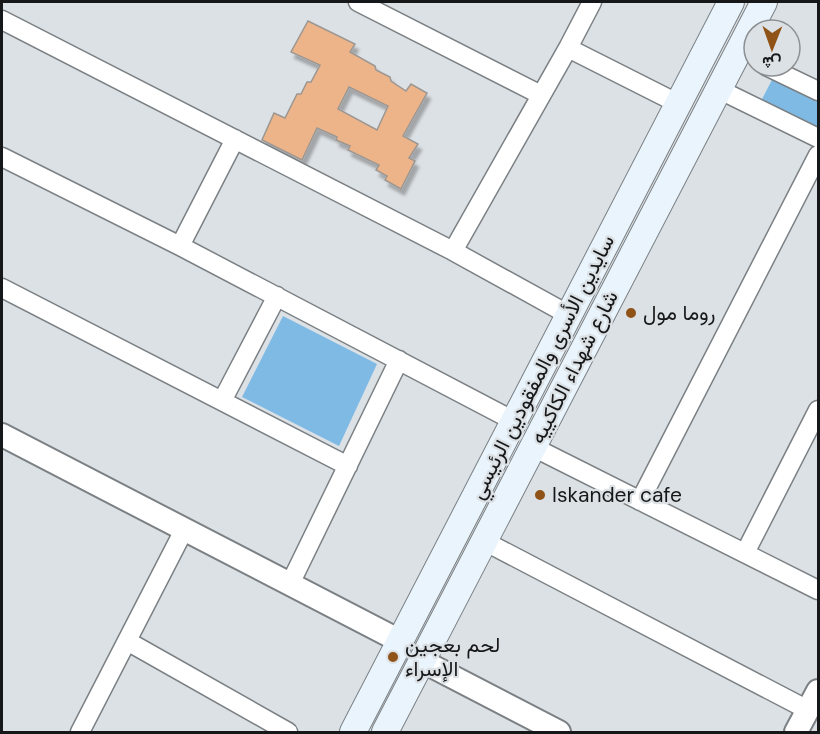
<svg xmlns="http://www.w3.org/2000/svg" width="820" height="734" viewBox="0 0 820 734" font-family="'DM Sans',Vazirmatn,sans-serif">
  <defs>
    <filter id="shadow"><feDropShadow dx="3.5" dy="6" stdDeviation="1.5" flood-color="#0004"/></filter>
  </defs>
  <rect width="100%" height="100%" fill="#dce1e5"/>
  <path fill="#7fbae5" d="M 774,76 L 818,98 L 818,130 L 761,101 Z
    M 283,316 L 377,364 L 339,446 L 242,397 Z"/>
  <path fill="#ecb488" stroke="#9c9793" stroke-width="1.5" fill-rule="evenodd" filter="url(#shadow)" d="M 308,21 L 355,44 L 350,52 L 375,66 L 376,70 L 390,77 L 391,81 L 406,91 L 411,84 L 427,93 L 403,136 L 418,144 L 409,158 L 415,161 L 401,189 L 385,180 L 387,176 L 376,170 L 379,165 L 348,150 L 350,146 L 336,140 L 337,137 L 317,128 L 302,160 L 262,140 L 274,113 L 285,118 L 297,94 L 301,94 L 307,82 L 311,82 L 320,65 L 291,52 ZM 349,87 L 388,106 L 377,130 L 338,109 Z"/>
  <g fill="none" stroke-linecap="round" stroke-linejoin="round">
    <defs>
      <path id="minor" d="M 358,2 L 541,95
        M 2,20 L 453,251 L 569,315
        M 568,48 L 679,104
        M 766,66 L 818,91
        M 718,89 L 818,138
        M 2,157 L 180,246 L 514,421
        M 180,246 L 235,139
        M 453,251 L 568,48 L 592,2
        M 2,288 L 348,466
        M 222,401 L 277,296
        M 533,447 L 818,590
        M 640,501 L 818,155
        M 484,541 L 808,710
        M 745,553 L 818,410
        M 290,584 L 399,360
        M 127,641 L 288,732
        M 80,732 L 184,530"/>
      <path id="tertiary" d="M 2,435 L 400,641
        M 422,661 L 559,732
        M 796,732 L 818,691"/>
      <path id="secondary" d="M 353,732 L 731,2
        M 385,732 L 764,2"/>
    </defs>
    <use href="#minor" stroke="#7b8084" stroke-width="21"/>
    <use href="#tertiary" stroke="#7b8084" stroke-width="26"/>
    <use href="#secondary" stroke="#7b8084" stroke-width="28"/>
    <use href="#minor" stroke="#fff" stroke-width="18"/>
    <use href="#tertiary" stroke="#fff" stroke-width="22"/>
    <use href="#secondary" stroke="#e9f4fc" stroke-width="26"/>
  </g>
  <g fill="#905317" stroke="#dce1e5" stroke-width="2">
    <circle cx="631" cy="313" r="6"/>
    <circle cx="540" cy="495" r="6"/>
    <circle cx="393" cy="657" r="6"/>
  </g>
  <g text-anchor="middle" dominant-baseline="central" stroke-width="4.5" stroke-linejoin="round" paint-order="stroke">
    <g font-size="21" fill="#161719" stroke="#dce1e5" text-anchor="start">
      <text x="643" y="313">روما مول</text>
      <text x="552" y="495">Iskander cafe</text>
      <text x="405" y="645">لحم بعجين<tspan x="405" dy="24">الإسراء</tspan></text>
    </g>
    <g font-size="21" fill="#161719" stroke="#dce1e5">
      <text transform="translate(542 367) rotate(-63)">سايدين الأسرى والمفقودين الرئيسي</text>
      <text transform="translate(574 367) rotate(-63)">شارع شهداء الكاكييه</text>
    </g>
  </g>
  <rect width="820" height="734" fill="none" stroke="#161719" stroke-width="6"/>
  <g transform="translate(772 48) rotate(181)"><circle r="28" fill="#dce1e5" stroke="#8d9093" stroke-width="1.5"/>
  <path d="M0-4.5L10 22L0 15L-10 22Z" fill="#905317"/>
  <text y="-9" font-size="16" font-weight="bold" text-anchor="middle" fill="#161719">ش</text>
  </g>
</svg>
